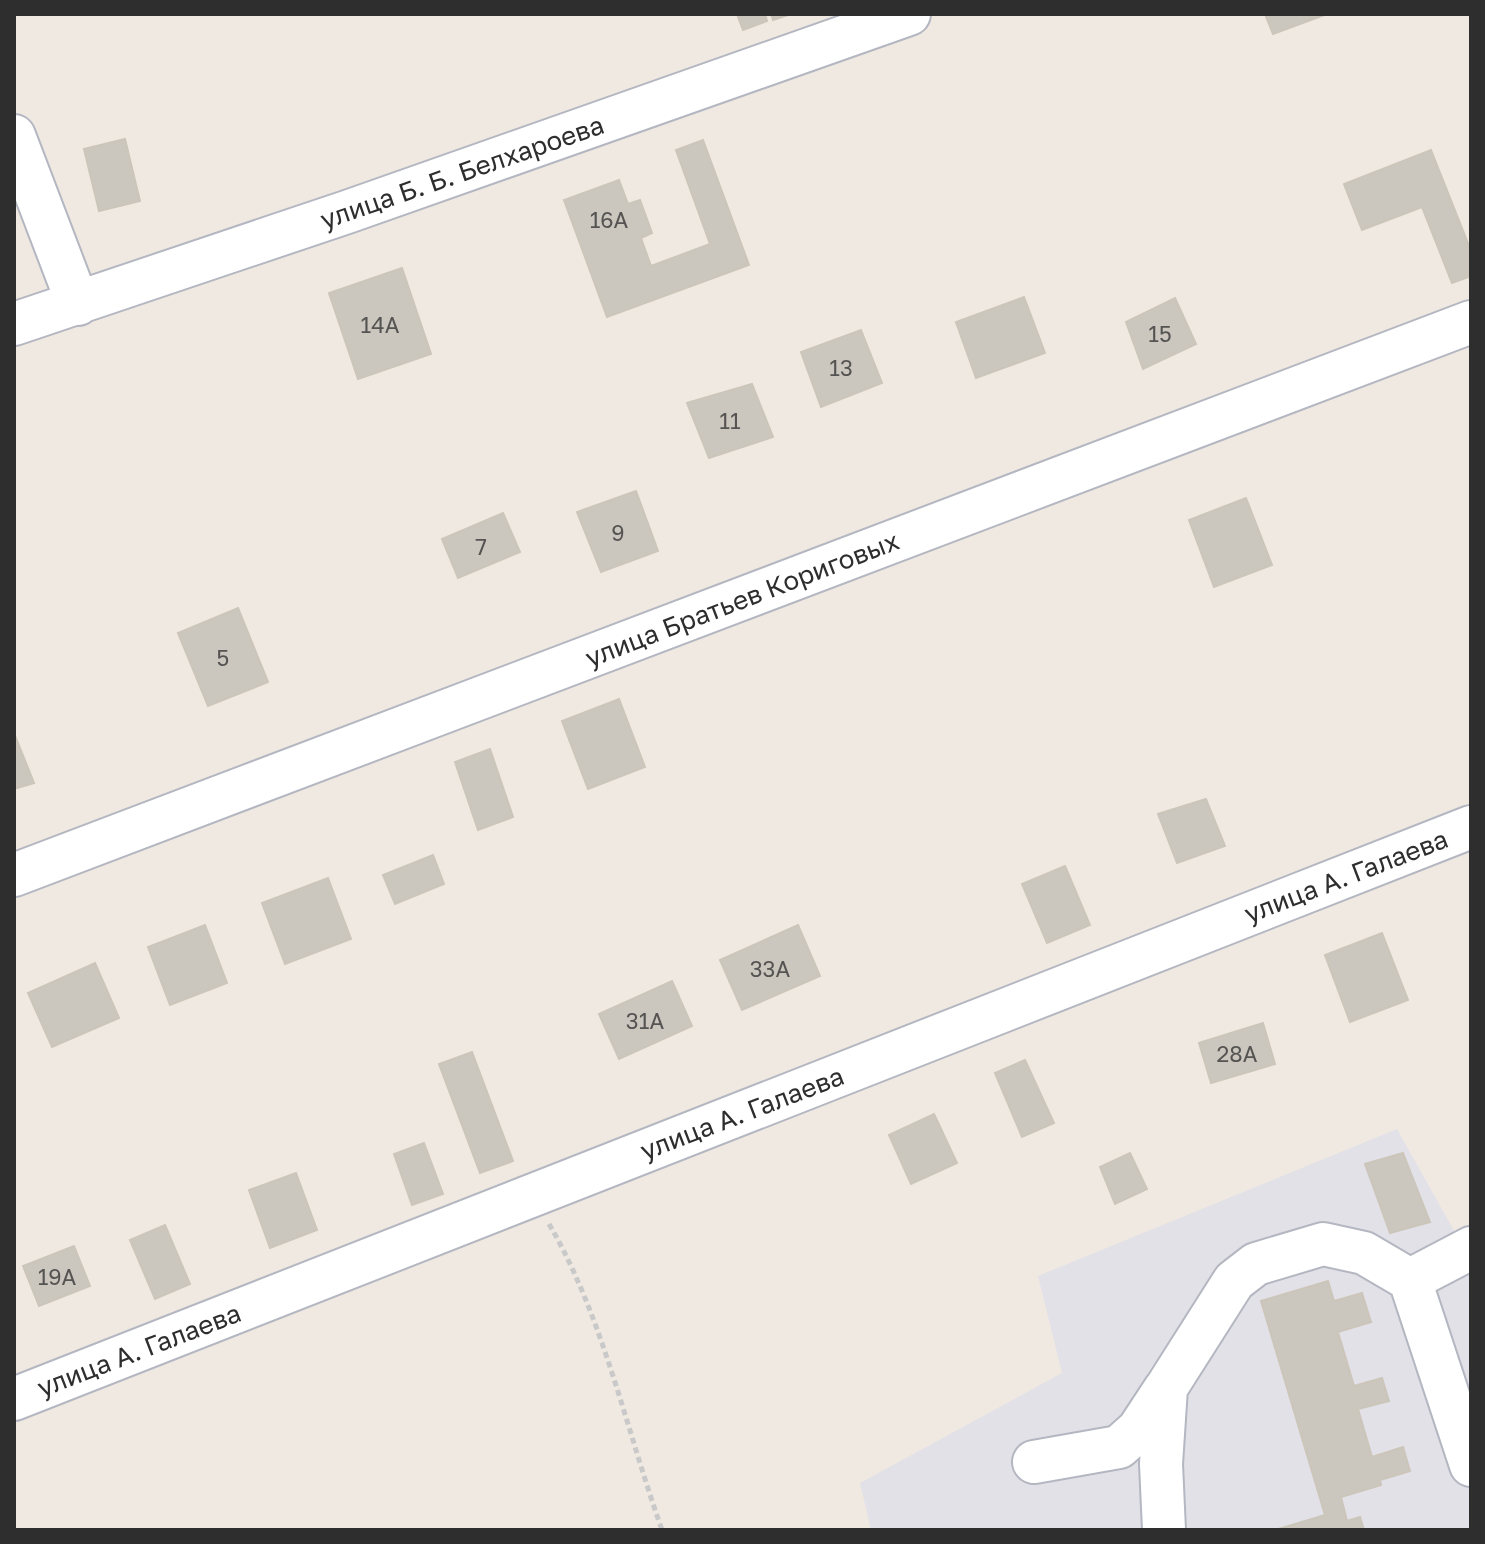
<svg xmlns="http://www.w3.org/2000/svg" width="1485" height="1544" viewBox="0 0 1485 1544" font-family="'Golos Text',sans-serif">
  <rect width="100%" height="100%" fill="#efe9e1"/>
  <path fill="#e3e1e8" d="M 1397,1129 L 1471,1261 L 1471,1530 L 871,1530 L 860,1483 L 1062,1373 L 1038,1276 Z"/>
  <path fill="#cbc7bf" stroke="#cbc5ba" stroke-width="2" d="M 737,14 L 765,14 L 767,21 L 743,30 Z
    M 771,14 L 791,14 L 773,20 Z
    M 1265,14 L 1327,14 L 1273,34 Z
    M 125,139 L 140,201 L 99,211 L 84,149 Z
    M 703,140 L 749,265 L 607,317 L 564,200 L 619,180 L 628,204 L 640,200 L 652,233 L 641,238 L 651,266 L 710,244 L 676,150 Z
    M 1431,150 L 1471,251 L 1471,276 L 1452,283 L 1422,207 L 1362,230 L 1344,184 Z
    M 402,268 L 431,354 L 358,379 L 329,293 Z
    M 1024,297 L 1045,353 L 976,378 L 956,322 Z
    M 1175,298 L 1196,344 L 1143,369 L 1126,322 Z
    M 861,330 L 882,383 L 821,407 L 801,352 Z
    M 752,384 L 773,437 L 709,458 L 687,403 Z
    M 636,491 L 658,551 L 601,572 L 577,512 Z
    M 1246,498 L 1272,565 L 1214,587 L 1189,520 Z
    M 503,513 L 520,552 L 458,578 L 442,539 Z
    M 238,608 L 268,682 L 208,706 L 178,633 Z
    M 619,699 L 645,767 L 588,789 L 562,721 Z
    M 14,733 L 34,783 L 14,789 Z
    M 490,749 L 513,817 L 478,830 L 455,762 Z
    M 1206,799 L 1225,846 L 1177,863 L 1158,814 Z
    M 433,855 L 444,884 L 395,904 L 383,875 Z
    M 1065,866 L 1090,925 L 1047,943 L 1022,884 Z
    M 328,878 L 351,939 L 285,964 L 262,903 Z
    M 205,925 L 227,983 L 170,1005 L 148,947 Z
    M 798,925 L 820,976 L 742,1010 L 720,960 Z
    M 1382,933 L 1408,1000 L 1350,1022 L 1325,955 Z
    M 95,963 L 119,1018 L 52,1047 L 28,993 Z
    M 672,981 L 692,1026 L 619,1059 L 599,1014 Z
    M 1263,1023 L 1275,1064 L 1211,1083 L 1199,1043 Z
    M 472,1052 L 513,1161 L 480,1173 L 439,1064 Z
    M 1025,1060 L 1054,1123 L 1022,1137 L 995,1073 Z
    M 934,1114 L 957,1163 L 911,1184 L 889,1135 Z
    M 424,1143 L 443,1194 L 412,1205 L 394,1154 Z
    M 1130,1153 L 1147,1189 L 1115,1204 L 1100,1167 Z
    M 1403,1153 L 1430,1222 L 1390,1233 L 1365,1164 Z
    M 296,1173 L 317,1230 L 270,1248 L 249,1190 Z
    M 165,1225 L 190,1284 L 155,1299 L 130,1240 Z
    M 74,1246 L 90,1286 L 39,1306 L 23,1266 Z
    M 1328,1281 L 1334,1301 L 1362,1293 L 1371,1322 L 1338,1332 L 1354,1386 L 1382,1378 L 1389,1401 L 1358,1409 L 1372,1457 L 1403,1447 L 1410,1471 L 1380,1480 L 1381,1485 L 1341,1497 L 1347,1521 L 1360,1517 L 1364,1530 L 1275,1530 L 1325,1515 L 1261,1301 Z"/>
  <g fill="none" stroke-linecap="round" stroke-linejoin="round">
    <defs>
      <path id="minor" d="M 14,136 L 78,304
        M 14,324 L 347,212 L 909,14
        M 14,875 L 1471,322
        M 1471,1248 L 1410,1280 L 1471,1465
        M 14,1399 L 1471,827
        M 1034,1462 L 1119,1447 L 1138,1430 L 1165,1389
        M 1164,1530 L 1161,1464 L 1166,1388 L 1234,1281 L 1256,1264 L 1323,1244 L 1364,1253 L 1410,1280"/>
    </defs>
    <use href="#minor" stroke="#b4b7c1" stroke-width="46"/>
    <path stroke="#c9c9c9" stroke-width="5" stroke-dasharray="6 4" stroke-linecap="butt" d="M 549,1224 C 603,1316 626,1429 662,1530"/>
    <use href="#minor" stroke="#fff" stroke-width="42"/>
  </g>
  <g text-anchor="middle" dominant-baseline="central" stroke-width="6" stroke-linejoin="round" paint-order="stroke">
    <g font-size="22" fill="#555452">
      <text x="609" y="219">16А</text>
      <text x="380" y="324">14А</text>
      <text x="1160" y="333">15</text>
      <text x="841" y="367">13</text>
      <text x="730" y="420">11</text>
      <text x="618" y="532">9</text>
      <text x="481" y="546">7</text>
      <text x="223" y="657">5</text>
      <text x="770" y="968">33А</text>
      <text x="645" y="1020">31А</text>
      <text x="1237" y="1053">28А</text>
      <text x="57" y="1276">19А</text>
    </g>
    <g font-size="26" fill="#2e2e2e" stroke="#fff">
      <text transform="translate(462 172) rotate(-19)">улица Б. Б. Белхароева</text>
      <text transform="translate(742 599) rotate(-21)">улица Братьев Кориговых</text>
      <text transform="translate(1346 876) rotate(-21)">улица А. Галаева</text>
      <text transform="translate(742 1113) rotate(-21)">улица А. Галаева</text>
      <text transform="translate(139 1350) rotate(-21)">улица А. Галаева</text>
    </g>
  </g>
  <rect width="1485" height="1544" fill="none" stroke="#2e2e2e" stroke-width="32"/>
</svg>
